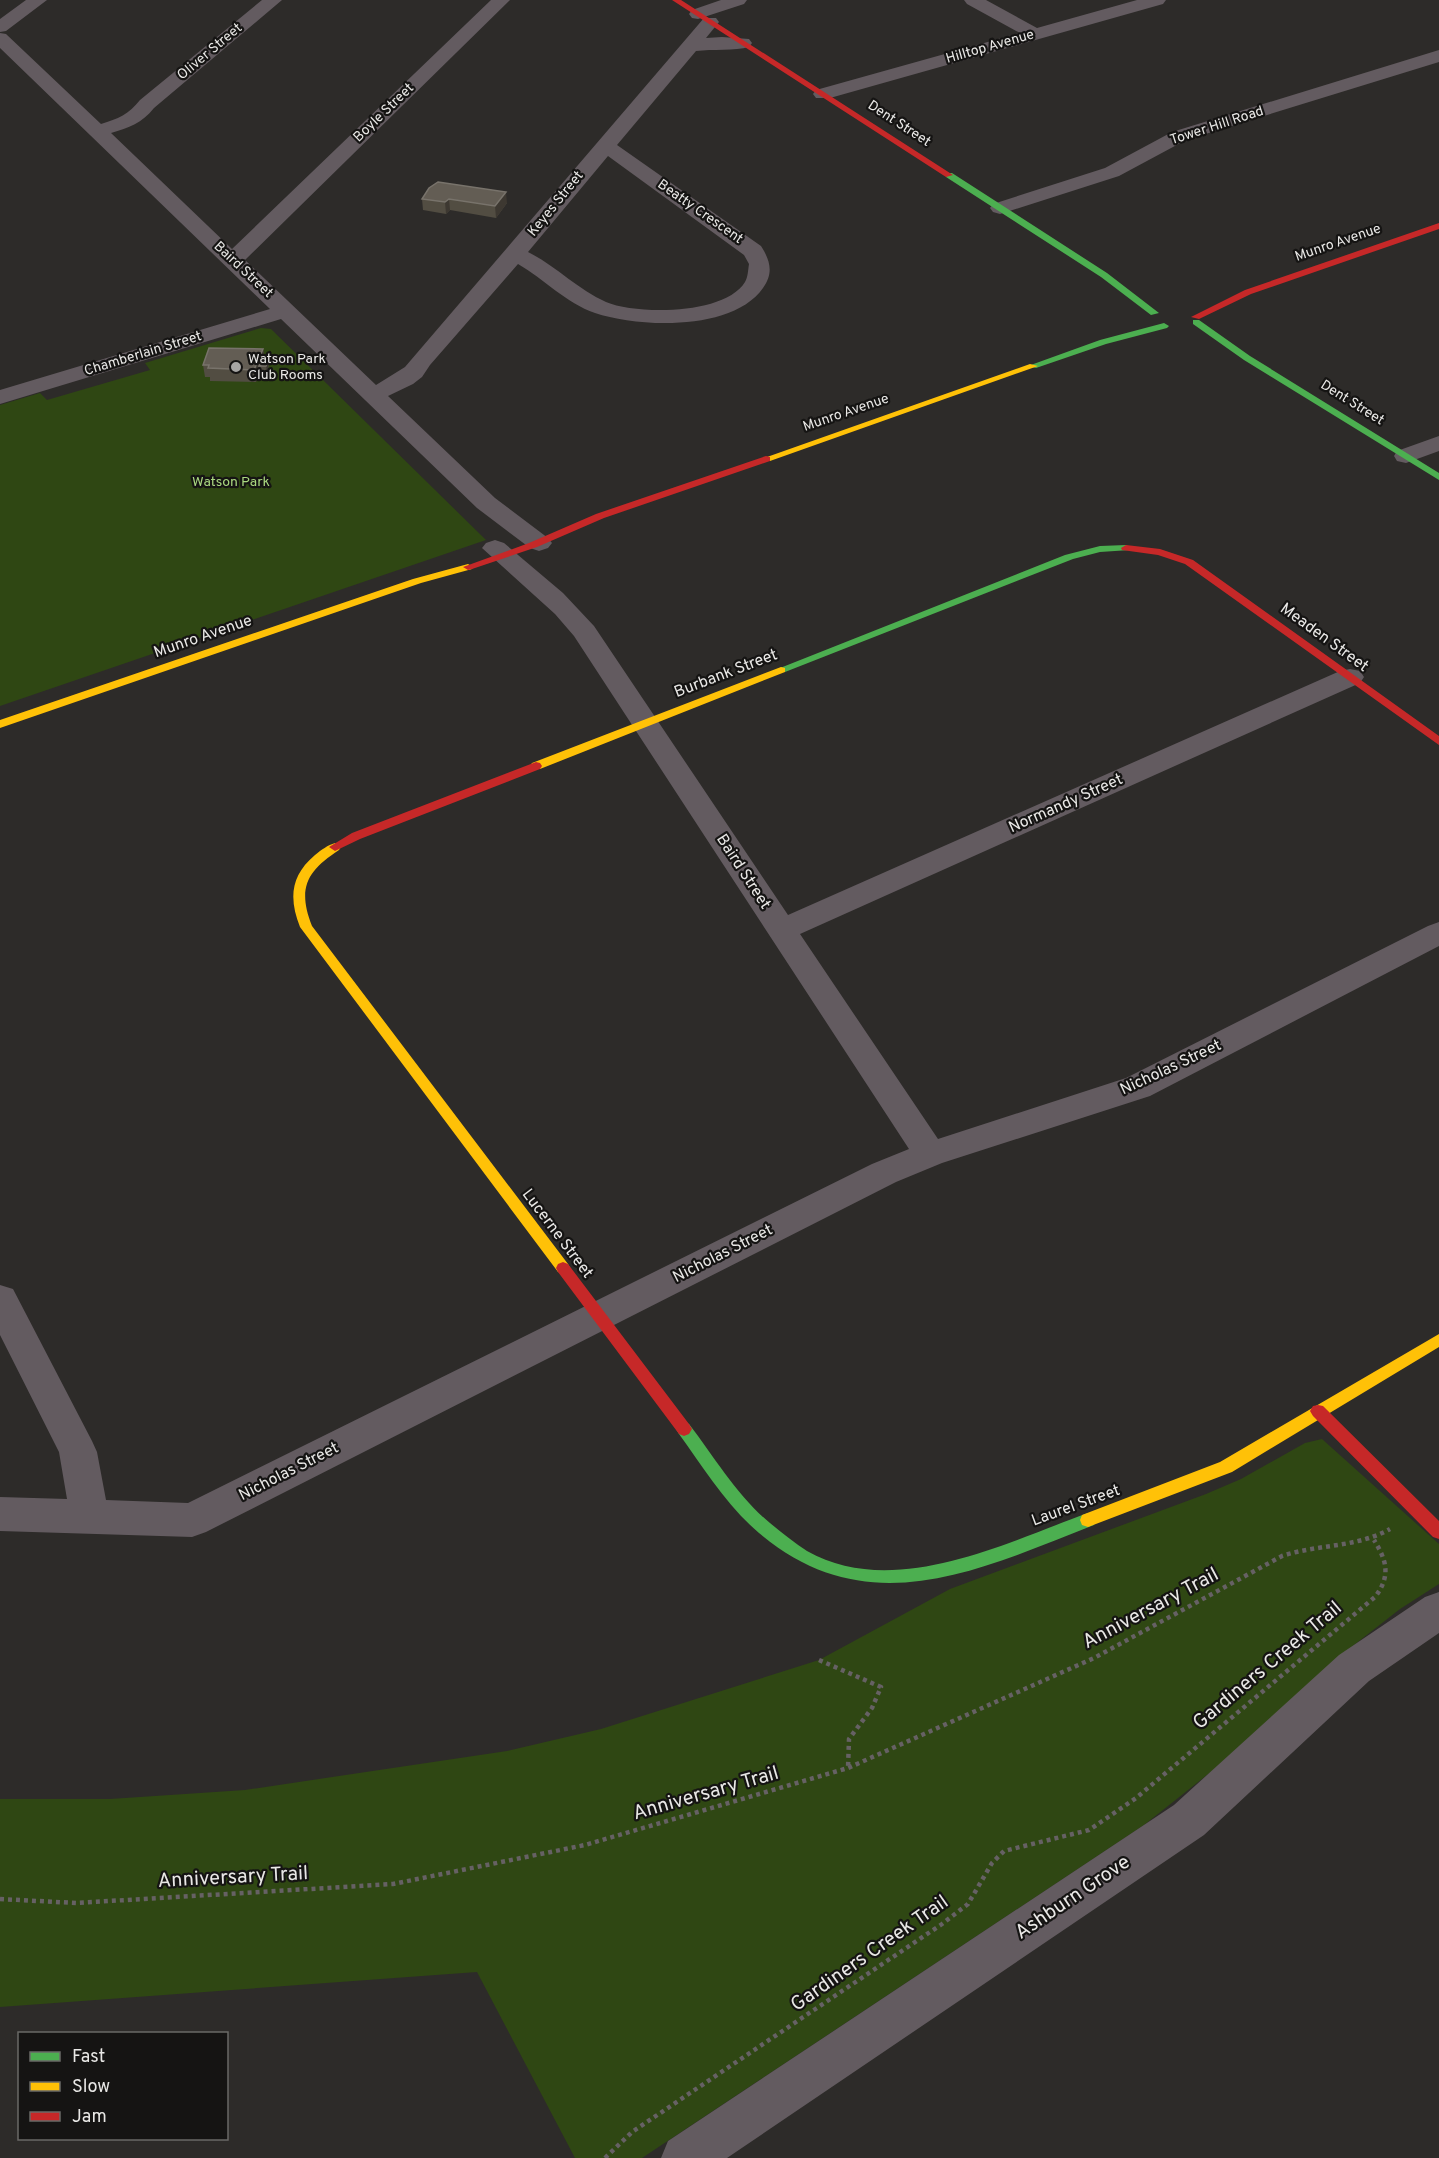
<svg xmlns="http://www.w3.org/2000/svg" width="1439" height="2158" viewBox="0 0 1439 2158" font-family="Overpass,sans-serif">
  <rect width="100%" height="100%" fill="#2d2b29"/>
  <path fill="#2f4713" d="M 261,328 L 271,329 L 486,540 L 0,706 L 0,405 L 40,393 L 47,400 L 150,370 L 145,363 Z
    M 1322,1439 L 1439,1544 L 1439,1584 L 1400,1609 L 1336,1659 L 1212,1771 L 1144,1825 L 642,2158 L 575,2158 L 477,1972 L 0,2007 L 0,1799 L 110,1799 L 245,1790 L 507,1751 L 601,1729 L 819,1660 L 950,1589 L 1206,1494 L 1241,1479 L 1305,1443 Z"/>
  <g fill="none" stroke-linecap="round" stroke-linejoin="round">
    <path stroke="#666164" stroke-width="4.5" stroke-dasharray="4 4" stroke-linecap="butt" d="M 819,1660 L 881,1687 L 872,1708 L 849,1739 L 848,1768
      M 0,1899 L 76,1903 L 393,1884 L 585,1845 L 848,1768 L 1094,1658 L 1282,1556 C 1318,1544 1356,1548 1390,1529
      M 605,2158 L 632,2132 L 942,1924 L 968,1904 L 992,1863 L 1004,1851 L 1089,1830 L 1136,1798 L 1375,1597 C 1391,1576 1387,1561 1374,1540"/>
    <path fill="#635b60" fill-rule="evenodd" d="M 26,0 L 47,0 L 6,31 L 0,32 L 0,19 Z
      M 262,0 L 282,0 L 154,108 C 142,123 129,128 111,133 L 232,249 L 491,0 L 510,0 L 245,260 L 376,385 L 405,367 L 704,18 L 716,18 L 719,22 L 706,38 L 722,37 L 749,39 L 752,43 L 749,47 C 735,51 712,49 696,51 L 617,145 L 761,246 C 770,260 774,273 763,288 C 733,331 640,328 595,313 C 566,303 544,279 518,264 L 430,365 L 422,377 L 413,384 L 388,396 L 495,498 L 548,538 L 552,543 L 548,548 L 539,551 L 530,548 L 477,508 L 281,319 L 0,404 L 0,390 L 270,309 L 0,48 L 0,33 L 6,34 L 101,124 C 118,119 129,114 140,100 ZM 608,156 L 744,255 L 749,264 C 748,270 748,277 745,282 C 725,315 637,315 606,302 C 577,289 556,266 528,252 Z
      M 721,0 L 747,0 L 744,4 L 698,19 L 692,18 L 689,14 L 692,10 Z
      M 964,0 L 986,0 L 1037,28 L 1137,0 L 1166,0 L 1163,4 L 830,98 L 816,98 L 813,94 L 816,90 L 1020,33 L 967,4 Z
      M 1439,50 L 1439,62 L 1186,140 L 1119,176 L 1000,214 L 993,212 L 990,208 L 993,204 L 1105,168 L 1172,132 Z
      M 1439,436 L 1439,451 L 1406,463 L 1397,461 L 1394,456 L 1397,451 Z
      M 495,540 L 504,543 L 563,593 L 594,626 L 788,915 L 1340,671 L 1350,669 L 1360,671 L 1364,677 L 1360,683 L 800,934 L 938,1139 L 1126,1078 L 1428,926 L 1439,922 L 1439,946 L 1150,1096 L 942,1163 L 896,1182 L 206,1532 L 192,1537 L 0,1531 L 0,1497 L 67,1499 L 59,1452 L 0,1335 L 0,1285 L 13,1289 L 92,1441 L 97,1452 L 106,1500 L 188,1503 L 872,1164 L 909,1149 L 574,636 L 555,614 L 482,548 L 486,543 Z
      M 1439,1592 L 1439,1633 L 1369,1681 L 1204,1835 L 727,2158 L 661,2158 L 668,2141 L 1174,1805 L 1339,1655 L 1425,1597 Z"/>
    <path fill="#4caf50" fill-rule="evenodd" d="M 946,173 L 952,173 L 1107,273 L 1159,313 L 1151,315 L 1101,277 L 946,177 Z
      M 1193,320 L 1199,320 L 1250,356 L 1439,473 L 1439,480 L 1244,360 L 1193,324 Z
      M 1164,323 L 1169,326 L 1167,328 L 1106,344 L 1036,368 L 1028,366 L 1100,340 Z
      M 1126,545 L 1131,548 L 1130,550 L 1100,552 L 1073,559 L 785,672 L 777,672 L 775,670 L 1065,555 L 1100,546 Z
      M 684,1422 L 689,1424 C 715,1458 738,1497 770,1523 C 782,1533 795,1543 807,1551 C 893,1600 1005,1543 1088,1513 L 1094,1515 L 1096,1520 L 1094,1525 C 979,1570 867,1625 759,1533 C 727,1506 703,1467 679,1434 L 676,1429 L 679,1424 Z"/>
    <path fill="#ffc107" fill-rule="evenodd" d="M 1030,364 L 1038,366 L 770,461 L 762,461 L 761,459 Z
      M 468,564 L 473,567 L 472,569 L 421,583 L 0,728 L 0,720 L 413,579 Z
      M 781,667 L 785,668 L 785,672 L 540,769 L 532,769 L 530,766 L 532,763 Z
      M 335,843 L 341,847 L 339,850 C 307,871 297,888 312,926 L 568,1264 L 570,1268 L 568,1272 L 563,1274 L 558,1272 L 300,927 C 289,899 290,876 315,855 C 321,850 328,845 335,843 Z
      M 1439,1334 L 1439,1347 L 1232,1472 L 1088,1527 L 1082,1525 L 1080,1520 L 1082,1515 L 1220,1462 Z"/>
    <path fill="#c62828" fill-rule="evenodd" d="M 672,0 L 681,0 L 953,175 L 946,177 Z
      M 1439,223 L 1439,229 L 1251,294 L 1199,319 L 1191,317 L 1245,290 Z
      M 766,456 L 770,457 L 770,461 L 604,518 L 537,547 L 472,569 L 468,570 L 463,567 L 529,543 L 596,514 Z
      M 1126,545 L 1160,549 L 1193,560 L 1439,736 L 1439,745 L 1185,564 L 1158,555 L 1122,550 L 1121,548 Z
      M 536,762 L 540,763 L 542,766 L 540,769 L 360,839 L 335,851 L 329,847 L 352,833 Z
      M 563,1262 L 568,1264 L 689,1424 L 692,1429 L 689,1434 L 684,1436 L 679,1434 L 558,1272 L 556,1268 L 558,1264 Z
      M 1318,1405 L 1323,1406 L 1439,1521 L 1439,1539 L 1433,1537 L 1313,1416 L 1310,1411 L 1313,1406 Z"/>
  </g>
  <path fill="#524d42" d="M 429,188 L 507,203 L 496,218 L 450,210 L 446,214 L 423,210 L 422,199 Z
    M 263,349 L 264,355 L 269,355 L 270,361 L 267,372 L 260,372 L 256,382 L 210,381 L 210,377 L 205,377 L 203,365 Z"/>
  <path fill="#3d3831" d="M 506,192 L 507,203 L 496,218 L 495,206 Z
    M 449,199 L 450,210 L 446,214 L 445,202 Z
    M 263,349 L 265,361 L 259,366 L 260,372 L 256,382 L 254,370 Z
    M 269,355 L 270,361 L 267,372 L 266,366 Z"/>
  <path fill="#635d54" stroke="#78736b" stroke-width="1.5" d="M 438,182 L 506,192 L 495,206 L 449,199 L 445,202 L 422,199 L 429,188 Z
    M 209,348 L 263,349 L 254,370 L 208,368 L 209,365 L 203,365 Z
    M 264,355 L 269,355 L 266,366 L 259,366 Z"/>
  <circle fill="#a7a6a4" stroke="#151413" stroke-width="2" cx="236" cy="367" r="6"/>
  <g text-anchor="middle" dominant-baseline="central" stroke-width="4.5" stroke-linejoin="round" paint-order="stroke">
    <g font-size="14" fill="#e9e8e6" stroke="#151413">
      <text transform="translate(990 47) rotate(-16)">Hilltop Avenue</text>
      <text transform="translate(210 52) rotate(-40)">Oliver Street</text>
      <text transform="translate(384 113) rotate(-44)">Boyle Street</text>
      <text transform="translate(899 124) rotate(33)">Dent Street</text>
      <text transform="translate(1217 126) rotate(-18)">Tower Hill Road</text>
      <text transform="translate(556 204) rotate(-51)">Keyes Street</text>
      <text transform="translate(700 212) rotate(35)">Beatty Crescent</text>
      <text transform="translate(1338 243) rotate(-19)">Munro Avenue</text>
      <text transform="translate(243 270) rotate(43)">Baird Street</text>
      <text transform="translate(143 354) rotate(-17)">Chamberlain Street</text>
      <text transform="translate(1352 403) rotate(32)">Dent Street</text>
      <text transform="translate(846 413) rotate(-19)">Munro Avenue</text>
    </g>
    <g font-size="14" fill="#e9e8e6" stroke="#151413" text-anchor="start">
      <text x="248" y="359">Watson Park<tspan x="248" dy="16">Club Rooms</tspan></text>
    </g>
    <g font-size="14" fill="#aad880" stroke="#151413">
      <text x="231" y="482">Watson Park</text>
    </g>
    <g font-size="16" fill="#e9e8e6" stroke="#151413">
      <text transform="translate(203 637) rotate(-19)">Munro Avenue</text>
      <text transform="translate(1324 638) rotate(36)">Meaden Street</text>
      <text transform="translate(726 674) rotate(-21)">Burbank Street</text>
      <text transform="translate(1066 804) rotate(-24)">Normandy Street</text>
      <text transform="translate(743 872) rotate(57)">Baird Street</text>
      <text transform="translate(1171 1068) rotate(-25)">Nicholas Street</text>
      <text transform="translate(557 1234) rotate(53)">Lucerne Street</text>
      <text transform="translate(723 1254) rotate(-27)">Nicholas Street</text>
      <text transform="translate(289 1472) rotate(-27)">Nicholas Street</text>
      <text transform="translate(1076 1506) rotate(-20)">Laurel Street</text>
    </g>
    <g font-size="20" fill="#e9e8e6" stroke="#151413">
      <text transform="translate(1151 1609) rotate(-28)">Anniversary Trail</text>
      <text transform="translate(1268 1666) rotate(-40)">Gardiners Creek Trail</text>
      <text transform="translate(706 1794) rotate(-16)">Anniversary Trail</text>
      <text transform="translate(233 1878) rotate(-3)">Anniversary Trail</text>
      <text transform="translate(1073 1898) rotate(-34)">Ashburn Grove</text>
      <text transform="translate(870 1954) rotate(-35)">Gardiners Creek Trail</text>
    </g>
  </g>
  <rect x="18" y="2032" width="210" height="108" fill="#151413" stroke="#6a6967" stroke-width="1.5"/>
  <rect x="30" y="2052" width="30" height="9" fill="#4caf50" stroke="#6a6967" stroke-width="1.5"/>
  <text x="72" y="2062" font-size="18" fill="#e9e8e6">Fast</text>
  <rect x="30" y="2082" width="30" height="9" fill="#ffc107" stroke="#6a6967" stroke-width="1.5"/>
  <text x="72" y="2092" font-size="18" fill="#e9e8e6">Slow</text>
  <rect x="30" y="2112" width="30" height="9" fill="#c62828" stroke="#6a6967" stroke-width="1.5"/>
  <text x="72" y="2122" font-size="18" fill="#e9e8e6">Jam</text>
</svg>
